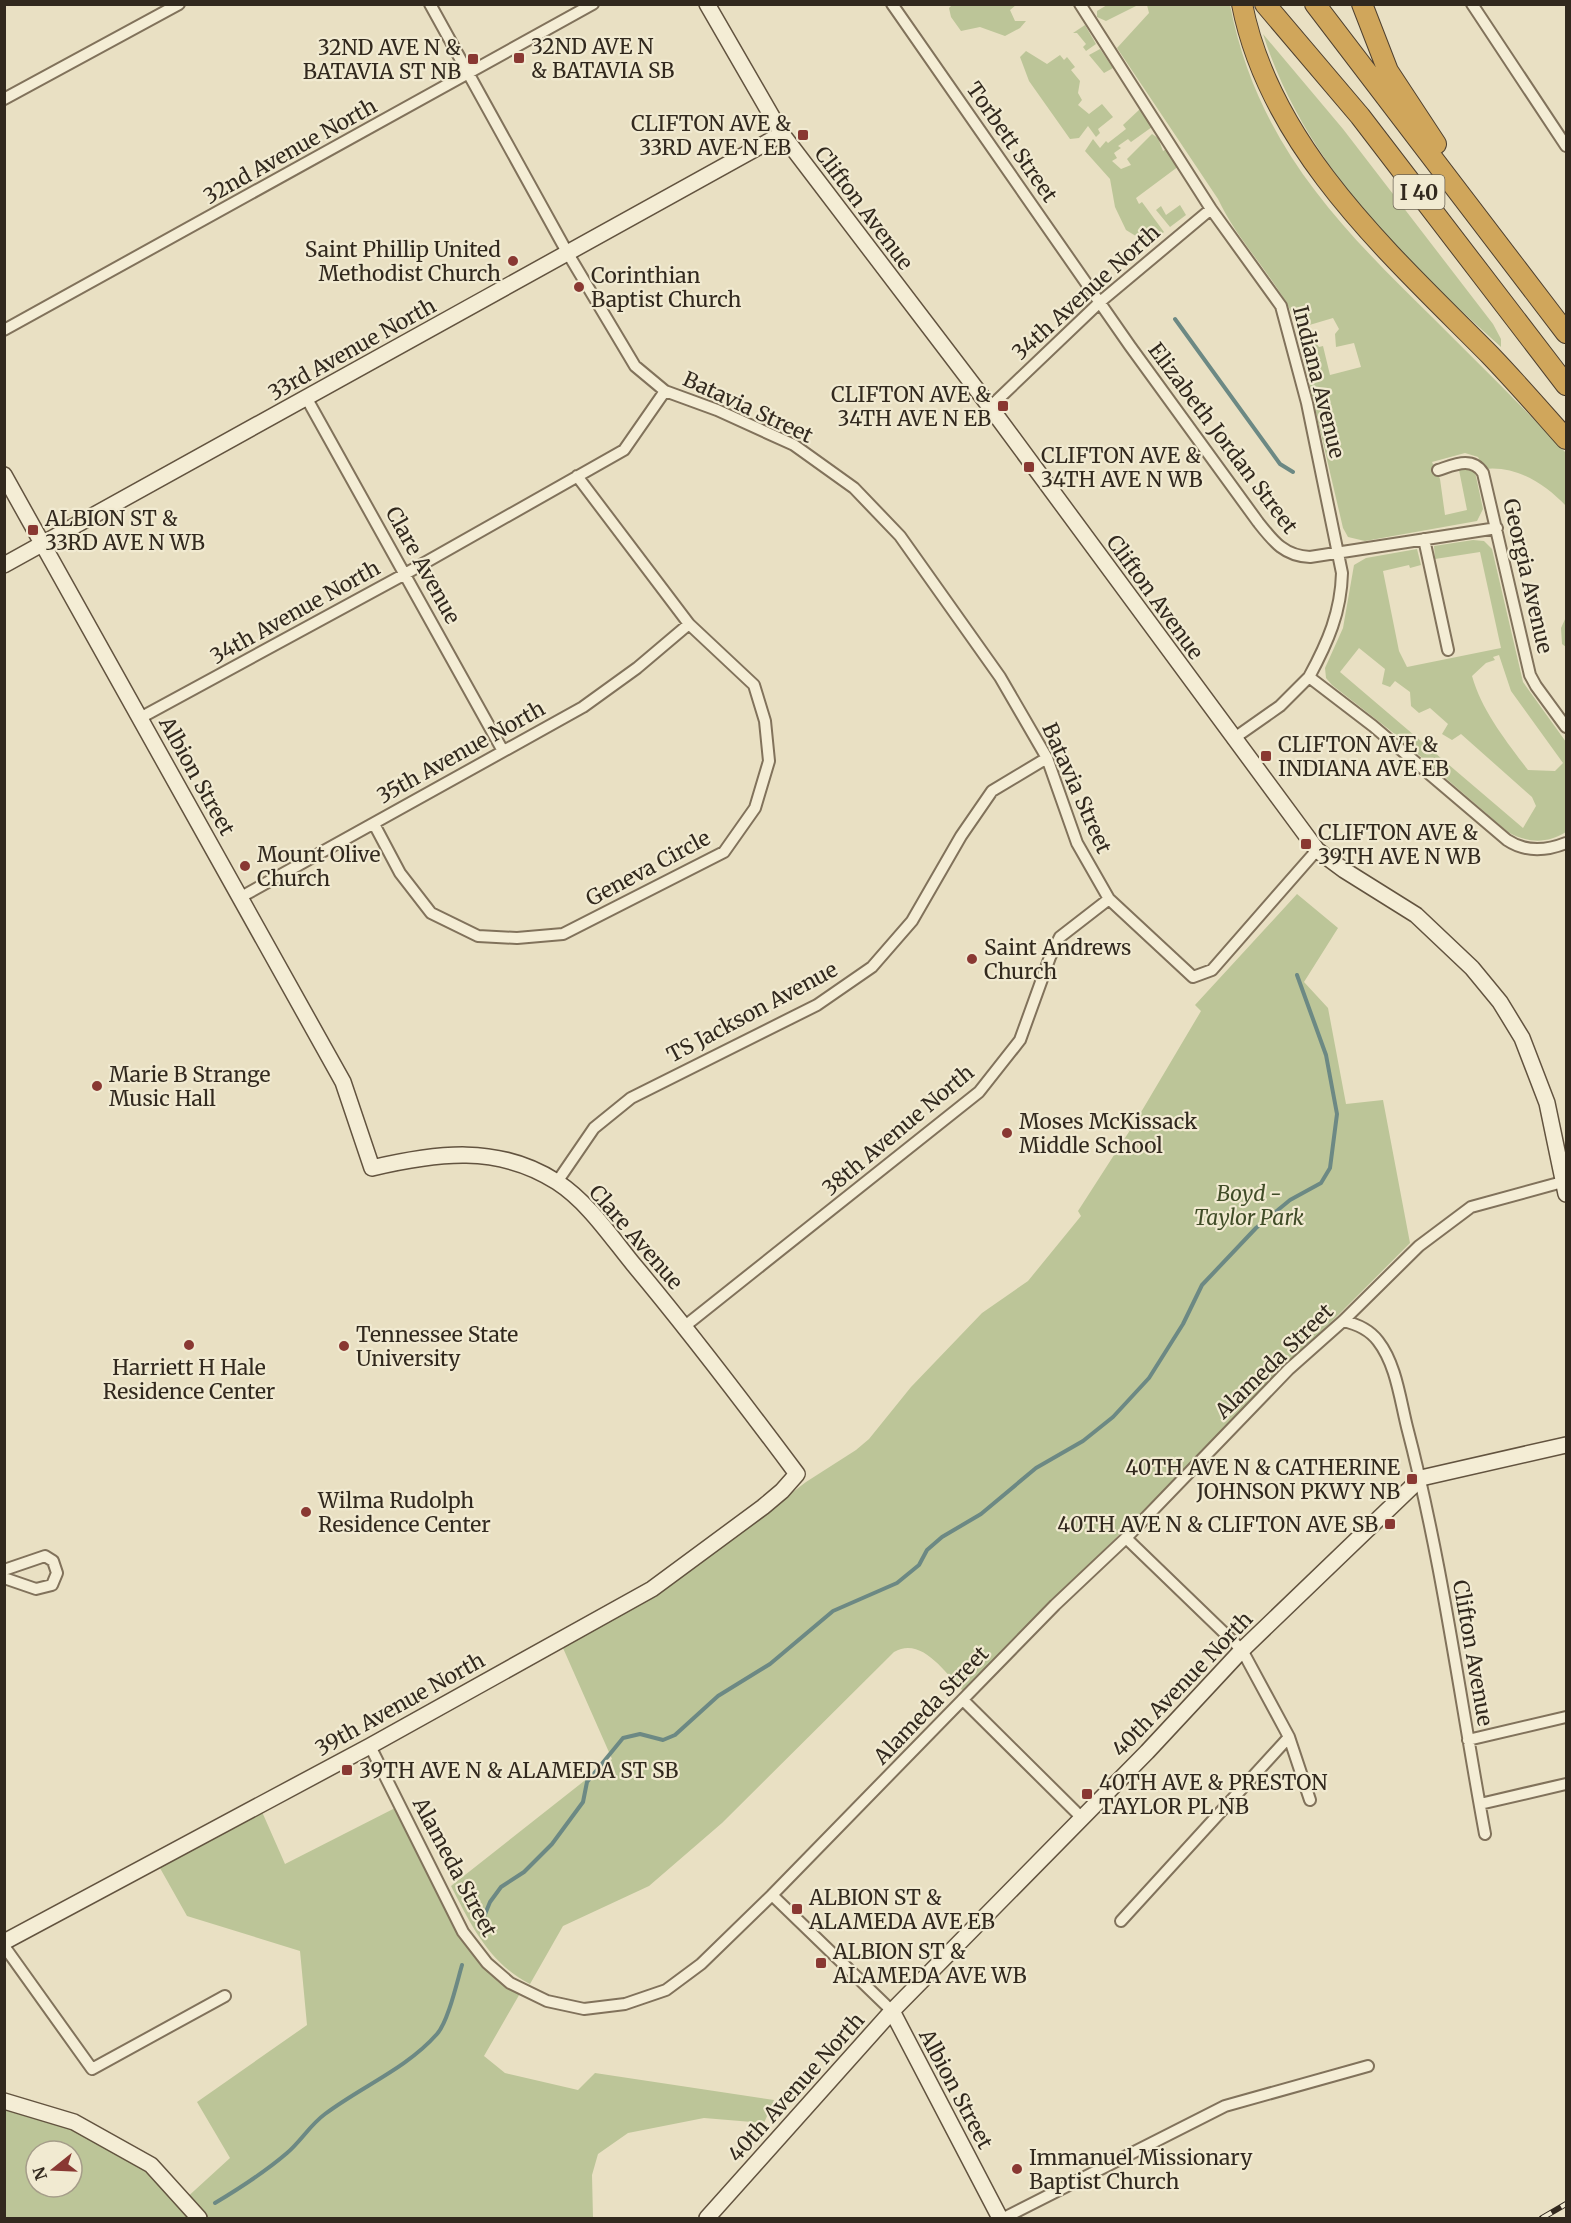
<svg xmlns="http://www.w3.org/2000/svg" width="1571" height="2223" viewBox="0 0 1571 2223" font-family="Merriweather,serif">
  <rect width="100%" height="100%" fill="#e9e0c3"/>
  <path fill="#bcc598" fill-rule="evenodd" d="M 953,4 L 1016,5 L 1010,10 L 1015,21 L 1026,21 L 1020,28 L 1005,36 L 980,27 L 961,31 L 951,17 L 949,8 Z
    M 1107,5 L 1107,4 L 1138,5 L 1106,21 L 1097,17 L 1097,11 Z
    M 1147,5 L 1230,5 C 1257,142 1336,223 1432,317 C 1477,362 1523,407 1566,453 L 1566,506 C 1545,484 1516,465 1484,469 L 1478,457 L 1465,453 L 1432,462 L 1440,479 L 1445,515 L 1467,510 L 1459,470 L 1469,467 L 1475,472 L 1483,509 L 1477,521 L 1365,541 L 1348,537 L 1343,528 L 1300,344 L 1313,339 L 1319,347 L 1323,346 L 1330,375 L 1361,367 L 1354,343 L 1336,347 L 1335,334 L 1339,329 L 1333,318 L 1296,329 L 1297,324 C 1277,278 1239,244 1218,199 L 1117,48 L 1149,13 Z
    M 1085,25 L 1096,44 L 1086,51 L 1083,47 L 1086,44 L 1077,33 L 1073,33 Z
    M 1263,34 L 1343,129 L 1493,324 L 1501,339 L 1501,347 C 1403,259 1304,163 1263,34 Z
    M 1100,49 L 1113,68 L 1104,73 L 1089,55 Z
    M 1026,51 L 1047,64 L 1060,55 L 1064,60 L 1067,57 L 1075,67 L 1071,70 L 1080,81 L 1078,93 L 1082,100 L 1078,105 L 1089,114 L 1102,104 L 1113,117 L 1098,129 L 1100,133 L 1096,137 L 1088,126 L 1079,138 L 1070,139 L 1029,81 L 1020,57 Z
    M 1140,109 L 1152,127 L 1131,142 L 1128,139 L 1118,146 L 1121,148 L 1114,153 L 1117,158 L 1112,161 L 1121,169 L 1131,165 L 1127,159 L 1152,134 L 1158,138 L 1163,151 L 1172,146 L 1183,163 L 1136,198 L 1139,204 L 1142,202 L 1164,232 L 1153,241 L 1151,236 L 1144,241 L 1126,230 L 1115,207 L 1110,179 L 1085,151 L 1093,139 L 1100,148 L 1106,141 L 1108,143 L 1126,129 L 1123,125 Z
    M 1180,205 L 1186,215 L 1170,227 L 1156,210 L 1161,206 L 1166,215 Z
    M 1473,540 L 1484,541 L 1492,549 L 1523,682 L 1566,742 L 1566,832 C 1547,844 1527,843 1508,832 L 1391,731 L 1332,685 L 1326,678 L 1325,668 L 1343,628 L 1354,565 L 1366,558 L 1417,549 L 1421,565 L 1410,568 L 1409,565 L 1383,571 L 1399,651 L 1407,667 L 1501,648 L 1480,552 L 1435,559 L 1434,546 ZM 1359,648 L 1385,669 L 1382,684 L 1390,687 L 1395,681 L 1410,692 L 1411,706 L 1419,713 L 1430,708 L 1448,724 L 1442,734 L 1452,740 L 1461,734 L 1532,797 L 1536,806 L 1523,828 L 1340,672 ZM 1499,655 L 1511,691 L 1563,763 L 1555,771 L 1528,770 C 1506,741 1482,711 1472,676 L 1486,663 L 1495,660 L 1493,657 Z
    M 1566,588 L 1566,647 L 1562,644 L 1561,628 L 1566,617 Z
    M 1297,894 L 1338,928 L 1304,982 L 1328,1008 L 1346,1104 L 1383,1100 L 1410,1243 L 963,1691 C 945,1673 922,1636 894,1652 L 722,1823 L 649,1886 L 563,1926 L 530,1984 C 489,1963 471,1925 451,1886 L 612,1759 L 563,1648 L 675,1582 L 806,1482 L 856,1450 L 869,1439 L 911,1387 L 982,1313 L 1028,1281 L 1081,1216 L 1078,1211 L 1134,1124 L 1201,1011 L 1195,1005 Z
    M 259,1805 L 285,1864 L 399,1806 L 463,1932 L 522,1990 L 484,2056 L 505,2073 L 578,2090 L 595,2073 L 774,2100 L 764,2123 L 704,2118 L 628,2133 L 598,2154 L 592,2175 L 593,2218 L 5,2218 L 4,2101 L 74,2122 L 151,2165 L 183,2201 L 230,2158 L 197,2102 L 307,2025 L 300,1951 L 187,1916 L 156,1861 ZM 36,2151 L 72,2151 L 72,2187 L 36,2187 Z"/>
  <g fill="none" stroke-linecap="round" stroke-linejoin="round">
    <path stroke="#6c8984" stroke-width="4" d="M 1175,319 L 1280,464 L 1293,472
      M 481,1924 L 490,1902 L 501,1887 L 524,1872 L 552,1844 L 583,1802 L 587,1782 L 623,1738 L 640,1734 L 663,1740 L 675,1735 L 718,1696 L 770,1664 L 833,1611 L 897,1583 L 919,1565 L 927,1550 L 942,1537 L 981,1514 L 1036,1468 L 1083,1441 L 1113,1417 L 1149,1378 L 1183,1324 L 1202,1285 L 1256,1228 L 1290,1200 L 1321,1183 L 1330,1168 L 1337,1114 L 1326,1055 L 1297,975
      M 215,2203 C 240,2188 265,2172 287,2153 C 301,2141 310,2125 325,2114 C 362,2086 406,2069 437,2034 C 448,2022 457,1982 462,1965"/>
    <defs>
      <path id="street" d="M 430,4 L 567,252 L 635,366 L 665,391 L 717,410 L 794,445 L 854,488 L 900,536 L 1000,677 L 1047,758 L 1077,843 L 1109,899 L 1193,977 L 1212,970 L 1317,850
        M 892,4 L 1130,346 L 1258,522 C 1273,541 1284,556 1310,557 L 1497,528
        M 1080,4 L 1211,209 L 1281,306 L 1307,403 L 1342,573 C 1341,612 1328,642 1309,677
        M 1472,4 L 1566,146
        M 4,99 L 179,4
        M 4,330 L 593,4
        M 307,399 L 503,751
        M 990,407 L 1100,302 L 1211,209
        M 1438,470 C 1454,465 1472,456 1483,473 L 1530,675 L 1536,686 L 1566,727
        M 1424,539 L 1448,650
        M 140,718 L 405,574 L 624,450 L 665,391
        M 1233,739 L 1280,706 L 1309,677 L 1373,726 L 1507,840 C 1525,852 1546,851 1566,843
        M 374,824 L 400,873 L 431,913 L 478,936 L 517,938 L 563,934 L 724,852 L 755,808 L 769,761 L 765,721 L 754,685 L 689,624 L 577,476
        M 241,897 L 583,707 L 637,668 L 689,624
        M 557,1182 L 594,1128 L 631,1098 L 817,1005 L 872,967 L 912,921 L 961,836 L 992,791 L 1047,758
        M 1343,1321 C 1357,1324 1369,1329 1378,1341 C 1396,1364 1400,1399 1407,1427 C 1442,1560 1460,1699 1485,1834
        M 685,1326 L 979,1092 L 1020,1040 L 1050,957 L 1060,937 L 1109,899
        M 1126,1538 L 1242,1650 L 1289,1737 L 1310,1800
        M 4,1570 L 45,1556 L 53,1561 L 57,1573 L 52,1585 L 36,1589 L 4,1578
        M 963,1700 L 1081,1817
        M 1468,1740 L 1566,1717
        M 370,1746 L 463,1932 L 487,1963 L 510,1983 L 547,2001 L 584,2009 L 625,2004 L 666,1990 L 701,1964 L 772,1895 L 1055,1605 L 1126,1538 L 1289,1369 L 1343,1321 L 1419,1246 L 1471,1207 L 1566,1181
        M 1480,1804 L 1566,1784
        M 772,1895 L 892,2011
        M 1121,1921 L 1289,1737
        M 4,1946 L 92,2069 L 225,1996
        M 1004,2218 L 1225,2106 L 1368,2066"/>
      <path id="secondary" d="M 707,4 L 782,134 L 990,407 L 1317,850 L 1344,870 L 1416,915 L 1472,968 L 1500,1002 L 1522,1038 L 1547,1103 L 1566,1194
        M 4,475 L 343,1082 L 372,1168 C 436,1153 498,1144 557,1182 C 588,1202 611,1237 634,1265 C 691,1333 744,1403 797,1474 L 782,1491 L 763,1507 L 652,1589 L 370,1746 L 4,1942
        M 4,565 L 782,134
        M 892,2011 L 1000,2218
        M 4,2101 L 74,2122 L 151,2165 L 199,2218
        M 707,2218 L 892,2011 L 1147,1752 L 1242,1650 L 1421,1478 L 1566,1445"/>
      <path id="highway" d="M 1242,4 C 1270,148 1391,255 1490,355 C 1516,382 1541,411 1566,439
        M 1265,4 L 1360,116 L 1566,385
        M 1315,4 L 1566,333
        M 1362,4 L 1388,71 L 1436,144"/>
    </defs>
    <use href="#street" stroke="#81725b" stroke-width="14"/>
    <use href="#secondary" stroke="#62533f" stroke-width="18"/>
    <use href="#highway" stroke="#4f402f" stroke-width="22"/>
    <use href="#street" stroke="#f4edd5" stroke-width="10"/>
    <use href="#secondary" stroke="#f4edd5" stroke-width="15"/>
    <use href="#highway" stroke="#d0a65b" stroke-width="20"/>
    <defs>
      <path id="rail" d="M 1542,2218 L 1566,2204"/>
    </defs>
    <use href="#rail" stroke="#32291e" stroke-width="6"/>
    <use href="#rail" stroke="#f1ead1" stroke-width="4" stroke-dasharray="11" stroke-linecap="butt"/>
  </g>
  <g fill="#893832" stroke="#f1ead1" stroke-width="2">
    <rect x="513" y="52" width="12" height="12" rx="3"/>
    <rect x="467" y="53" width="12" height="12" rx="3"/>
    <rect x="797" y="129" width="12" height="12" rx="3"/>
    <circle cx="513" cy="261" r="6"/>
    <circle cx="579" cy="287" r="6"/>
    <rect x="997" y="400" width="12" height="12" rx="3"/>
    <rect x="1023" y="461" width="12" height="12" rx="3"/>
    <rect x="27" y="524" width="12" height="12" rx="3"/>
    <rect x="1260" y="750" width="12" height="12" rx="3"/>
    <rect x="1300" y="838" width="12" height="12" rx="3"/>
    <circle cx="245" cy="866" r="6"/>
    <circle cx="972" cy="959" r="6"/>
    <circle cx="97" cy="1086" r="6"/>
    <circle cx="1007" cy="1133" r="6"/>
    <circle cx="189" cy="1345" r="6"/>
    <circle cx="344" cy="1346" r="6"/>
    <rect x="1406" y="1473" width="12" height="12" rx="3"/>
    <circle cx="306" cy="1512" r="6"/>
    <rect x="1384" y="1518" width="12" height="12" rx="3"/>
    <rect x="341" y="1764" width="12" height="12" rx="3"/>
    <rect x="1081" y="1788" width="12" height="12" rx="3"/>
    <rect x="791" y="1903" width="12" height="12" rx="3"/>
    <rect x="815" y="1957" width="12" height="12" rx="3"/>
    <circle cx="1017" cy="2169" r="6"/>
  </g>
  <g text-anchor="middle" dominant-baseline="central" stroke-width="4.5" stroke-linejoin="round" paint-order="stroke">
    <rect fill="#f1ead1" stroke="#6b6354" stroke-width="1.5" x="1393.5" y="175" width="51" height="34" rx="4.5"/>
    <g font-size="20" font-weight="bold" fill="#32291e">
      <text x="1419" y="192">I 40</text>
    </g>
    <g font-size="21" fill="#32291e" stroke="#f1ead1" text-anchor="start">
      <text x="531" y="46">32ND AVE N<tspan x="531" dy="24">&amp; BATAVIA SB</tspan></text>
      <text x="461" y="47" text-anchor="end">32ND AVE N &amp;<tspan x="461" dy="24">BATAVIA ST NB</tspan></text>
      <text x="791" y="123" text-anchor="end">CLIFTON AVE &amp;<tspan x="791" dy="24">33RD AVE N EB</tspan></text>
      <text x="501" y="249" text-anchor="end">Saint Phillip United<tspan x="501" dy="24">Methodist Church</tspan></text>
      <text x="591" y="275">Corinthian<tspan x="591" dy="24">Baptist Church</tspan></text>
      <text x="991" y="394" text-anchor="end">CLIFTON AVE &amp;<tspan x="991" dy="24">34TH AVE N EB</tspan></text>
      <text x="1041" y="455">CLIFTON AVE &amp;<tspan x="1041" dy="24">34TH AVE N WB</tspan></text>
      <text x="45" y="518">ALBION ST &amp;<tspan x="45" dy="24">33RD AVE N WB</tspan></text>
      <text x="1278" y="744">CLIFTON AVE &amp;<tspan x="1278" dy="24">INDIANA AVE EB</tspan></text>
      <text x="1318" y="832">CLIFTON AVE &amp;<tspan x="1318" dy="24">39TH AVE N WB</tspan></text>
      <text x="257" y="854">Mount Olive<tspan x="257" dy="24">Church</tspan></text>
      <text x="984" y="947">Saint Andrews<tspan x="984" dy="24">Church</tspan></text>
      <text x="109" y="1074">Marie B Strange<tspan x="109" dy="24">Music Hall</tspan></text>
      <text x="1019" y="1121">Moses McKissack<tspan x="1019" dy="24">Middle School</tspan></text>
      <text x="356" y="1334">Tennessee State<tspan x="356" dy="24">University</tspan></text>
      <text x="189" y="1367" text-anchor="middle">Harriett H Hale<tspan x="189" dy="24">Residence Center</tspan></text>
      <text x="1400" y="1467" text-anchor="end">40TH AVE N &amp; CATHERINE<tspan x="1400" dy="24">JOHNSON PKWY NB</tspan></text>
      <text x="318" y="1500">Wilma Rudolph<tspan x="318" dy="24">Residence Center</tspan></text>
      <text x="1378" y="1524" text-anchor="end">40TH AVE N &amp; CLIFTON AVE SB</text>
      <text x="359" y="1770">39TH AVE N &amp; ALAMEDA ST SB</text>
      <text x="1099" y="1782">40TH AVE &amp; PRESTON<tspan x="1099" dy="24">TAYLOR PL NB</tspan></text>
      <text x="809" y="1897">ALBION ST &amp;<tspan x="809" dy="24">ALAMEDA AVE EB</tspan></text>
      <text x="833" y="1951">ALBION ST &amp;<tspan x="833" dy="24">ALAMEDA AVE WB</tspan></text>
      <text x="1029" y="2157">Immanuel Missionary<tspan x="1029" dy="24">Baptist Church</tspan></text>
    </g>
    <g font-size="21" fill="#32291e" stroke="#f1ead1">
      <text transform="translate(1012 142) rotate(55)">Torbett Street</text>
      <text transform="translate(290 151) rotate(-29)">32nd Avenue North</text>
      <text transform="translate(864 208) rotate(53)">Clifton Avenue</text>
      <text transform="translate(1086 292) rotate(-42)">34th Avenue North</text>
      <text transform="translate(352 349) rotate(-29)">33rd Avenue North</text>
      <text transform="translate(1319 382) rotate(76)">Indiana Avenue</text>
      <text transform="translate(748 407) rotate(25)">Batavia Street</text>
      <text transform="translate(1223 438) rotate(53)">Elizabeth Jordan Street</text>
      <text transform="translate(423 565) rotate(61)">Clare Avenue</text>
      <text transform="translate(1528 576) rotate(77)">Georgia Avenue</text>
      <text transform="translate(1155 597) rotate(54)">Clifton Avenue</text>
      <text transform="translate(295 612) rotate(-29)">34th Avenue North</text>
      <text transform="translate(461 752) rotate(-29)">35th Avenue North</text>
      <text transform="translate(197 776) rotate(61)">Albion Street</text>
      <text transform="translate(1077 788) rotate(66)">Batavia Street</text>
      <text transform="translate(648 868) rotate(-28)">Geneva Circle</text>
      <text transform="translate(752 1012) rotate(-28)">TS Jackson Avenue</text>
      <text transform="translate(898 1130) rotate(-40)">38th Avenue North</text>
      <text transform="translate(636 1237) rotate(49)">Clare Avenue</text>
      <text transform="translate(1274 1361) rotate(-44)">Alameda Street</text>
      <text transform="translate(1473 1653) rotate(80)">Clifton Avenue</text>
      <text transform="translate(1182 1684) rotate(-46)">40th Avenue North</text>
      <text transform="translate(400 1704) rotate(-29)">39th Avenue North</text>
      <text transform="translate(931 1705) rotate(-46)">Alameda Street</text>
      <text transform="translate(455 1867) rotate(62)">Alameda Street</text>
      <text transform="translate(796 2087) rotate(-48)">40th Avenue North</text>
      <text transform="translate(956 2089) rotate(62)">Albion Street</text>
    </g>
    <g font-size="21" font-style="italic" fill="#404c27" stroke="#f1ead1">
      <text x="1249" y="1193">Boyd -<tspan x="1249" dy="24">Taylor Park</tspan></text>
    </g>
  </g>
  <rect width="1571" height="2223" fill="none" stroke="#32291e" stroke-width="12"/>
  <g transform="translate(54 2169) rotate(252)"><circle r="28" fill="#f1ead1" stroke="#a59d89" stroke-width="1.5"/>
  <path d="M0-4.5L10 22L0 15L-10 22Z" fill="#893832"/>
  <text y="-9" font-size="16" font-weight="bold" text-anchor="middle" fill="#32291e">N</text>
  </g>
</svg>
